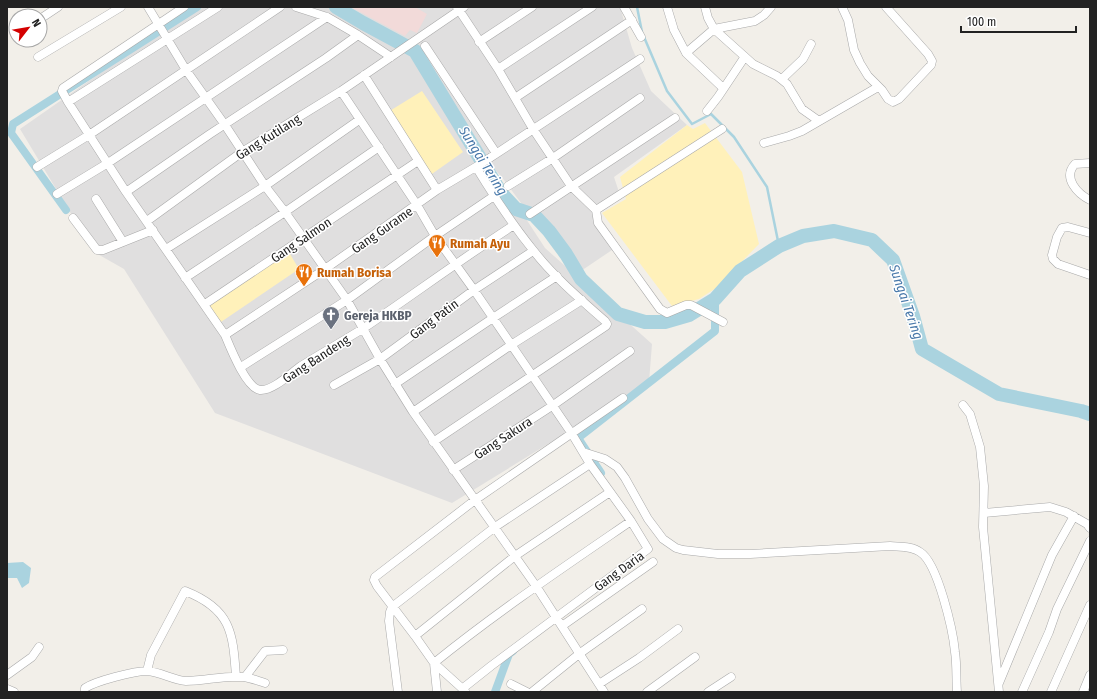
<svg xmlns="http://www.w3.org/2000/svg" width="1097" height="699" viewBox="0 0 1097 699" font-family="'Fira Sans Condensed',sans-serif">
  <rect width="100%" height="100%" fill="#f2efe9"/>
  <path fill="#e0dfdf" fill-rule="evenodd" d="M 195,7 L 620,7 L 632,48 L 651,91 L 687,125 L 614,177 L 619,192 L 590,208 L 618,246 L 575,275 L 652,344 L 649,382 L 452,503 L 215,413 L 124,269 L 94,252 L 20,129 ZM 491,165 L 504,180 L 573,273 L 545,248 Z"/>
  <path fill="#f2dad9" d="M 351,7 L 415,7 L 427,14 L 417,33 L 410,30 L 405,36 Z"/>
  <path fill="#fff1ba" d="M 422,91 L 463,152 L 429,176 L 388,112 Z
    M 705,123 L 742,172 L 759,244 L 716,288 L 699,299 L 672,306 L 602,213 L 626,199 L 620,177 L 687,125 L 693,129 Z
    M 288,251 L 299,269 L 215,326 L 204,307 Z"/>
  <path fill="#aad3df" d="M 23,562 L 31,568 L 29,583 L 22,588 L 17,578 L 7,578 L 7,563 Z"/>
  <g fill="none" stroke-linecap="round" stroke-linejoin="round">
    <path stroke="#aad3df" stroke-width="2.5" d="M 637,7 L 642,32
      M 644,37 L 667,91 L 692,124 L 711,114 L 734,137 L 767,187 L 779,246"/>
    <path stroke="#aad3df" stroke-width="8" d="M 66,210 L 11,133 L 13,124 L 197,7
      M 601,473 L 578,438 L 715,331 L 715,299
      M 495,692 L 509,654 L 513,651"/>
    <path stroke="#aad3df" stroke-width="14" d="M 336,7 L 363,23 L 415,51 L 501,193 L 516,209 L 534,215 L 549,231 L 566,254 L 581,279 L 618,314 L 645,322 L 665,322 L 689,315 L 715,299 L 740,271 L 779,246 L 803,236 L 834,231 L 872,240 L 893,260 L 913,316 L 922,349 L 999,394 L 1081,411 L 1090,414"/>
    <defs>
      <path id="minor" d="M 148,7 L 186,70 L 225,125 L 265,186 L 285,212 L 347,300 L 380,359 L 413,412 L 536,586 L 604,692
        M 184,7 L 63,88 L 62,91 L 68,102 L 126,192 L 225,335 C 230,347 246,388 260,390 C 273,391 291,373 301,366 C 322,353 343,341 364,328 C 414,294 463,258 514,225
        M 296,7 L 327,17 L 358,35 L 391,57
        M 457,7 L 498,69 L 533,129 L 571,186 L 596,210 L 598,223 L 660,309 L 667,313 L 686,305 L 691,305 L 723,322
        M 624,7 L 641,37
        M 667,7 L 674,30 L 686,53 L 723,88
        M 705,7 L 708,18 L 714,29 L 753,64 L 777,76 L 787,84 L 802,109 L 819,121
        M 842,7 L 848,20 L 854,50 L 860,63 L 868,76 L 882,90 L 888,99 L 893,102 L 899,99 L 931,65 L 932,61 L 928,54 L 886,7
        M 40,19 L 58,7
        M 479,42 L 532,7
        M 425,46 L 496,153
        M 686,53 L 714,29 L 755,21 L 764,15 L 771,7
        M 38,57 L 121,7
        M 498,69 L 592,7
        M 364,75 L 437,190
        M 782,79 L 803,59 L 811,44
        M 341,91 L 417,205 L 435,236 L 474,290 L 572,434 L 590,464 L 631,521 L 648,549 L 491,666 L 462,689
        M 515,98 L 632,20
        M 68,102 L 218,7
        M 707,111 L 718,97 L 744,58
        M 764,143 L 789,136 L 802,131 L 878,87
        M 1090,163 L 1075,164 C 1062,178 1078,194 1090,200
        M 37,167 L 89,135 L 280,7
        M 508,186 L 553,158 L 640,98
        M 126,192 L 210,134 L 326,58 L 358,35
        M 57,194 L 108,163 L 327,17
        M 96,199 L 123,242
        M 596,210 L 722,129
        M 530,214 L 675,118
        M 73,218 L 97,250 L 103,250 L 153,230
        M 147,221 L 242,152 L 341,91 L 464,7
        M 1090,233 L 1068,227 L 1062,228 L 1057,237 L 1052,255 L 1053,259 L 1058,264 L 1090,275
        M 166,249 L 265,186 L 359,120
        M 185,278 L 285,212 L 379,147
        M 205,304 L 418,161
        M 225,335 L 325,269 L 437,190 L 479,165 L 640,59
        M 241,367 L 347,300 L 435,236 L 494,196
        M 395,384 L 493,318 L 557,276
        M 334,385 L 380,359 L 474,290 L 533,251
        M 963,405 L 970,414 L 980,447 L 984,486 L 983,527 L 999,692
        M 413,412 L 511,345 L 582,300
        M 433,442 L 606,326 L 607,324 L 605,321 C 580,299 553,276 533,250 C 512,224 493,195 476,167
        M 583,452 L 605,459 L 617,467 L 625,478 L 648,519 L 663,539 L 676,548 L 683,550 L 718,554 L 750,554 L 890,546 C 900,547 912,546 920,552 C 938,563 953,631 955,652 C 957,665 956,679 957,692
        M 453,470 L 552,406 L 630,351
        M 984,513 L 1050,507 L 1066,512 L 1087,524 L 1090,528
        M 562,626 L 653,562
        M 415,636 L 515,556 L 610,492
        M 434,663 C 497,612 564,567 631,521
        M 434,663 L 437,692
        M 147,671 L 151,655 L 185,591 C 231,609 233,632 236,677
        M 7,675 L 32,657 L 39,647
        M 245,677 L 265,651 L 283,650
        M 999,683 L 1052,555 L 1074,516
        M 511,684 L 527,692
        M 599,684 L 639,658 L 678,629
        M 7,689 L 14,692
        M 465,691 L 434,663 L 415,636 L 377,586 L 374,580 L 375,577 L 475,500 L 623,398
        M 85,692 L 85,688 C 96,681 134,671 147,671 C 161,672 173,680 186,681 C 205,681 225,675 244,677 C 251,678 258,681 265,683
        M 398,692 L 389,621 L 390,612 L 392,607 L 495,527 L 590,464
        M 532,692 L 579,654 L 642,609
        M 647,692 L 695,657
        M 708,692 L 731,677
        M 1022,692 L 1049,632 L 1057,609 L 1090,541
        M 1051,692 L 1090,605
        M 1083,692 L 1090,675"/>
    </defs>
    <use href="#minor" stroke="#a9a9a9" stroke-width="9"/>
    <use href="#minor" stroke="#fff" stroke-width="8"/>
  </g>
  <defs>
    <symbol id="restaurant-pin" viewBox="-11 -11 22 30"><path d="M0 17L-7.5 6A9.5 9.5 0 1 1 7.5 6Z" fill="#e8710a" stroke="#fff"/><path d="M-5-6h1v4h1v-4h1v4h1v-4h1v5L-1.5 .5V6h-2V.5L-5-1ZM5-6V6H3V1.5H1.5Q1.5-4 5-6Z" fill="#fff"/></symbol>
    <symbol id="church-pin" viewBox="-11 -11 22 30"><path d="M0 17L-7.5 6A9.5 9.5 0 1 1 7.5 6Z" fill="#6b7280" stroke="#fff"/><path d="M-1.2-6h2.4v3.5h3.3v2.4h-3.3V6h-2.4V-.1h-3.3v-2.4h3.3Z" fill="#fff"/></symbol>
  </defs>
  <g fill-rule="evenodd">
    <use href="#restaurant-pin" x="427" y="233" width="20" height="27"/>
    <use href="#restaurant-pin" x="294" y="262" width="20" height="27"/>
    <use href="#church-pin" x="321" y="305" width="20" height="27"/>
  </g>
  <g text-anchor="middle" dominant-baseline="central" stroke-width="3" stroke-linejoin="round" paint-order="stroke">
    <g font-size="13" fill="#222" stroke="#fff">
      <text transform="translate(268 137) rotate(-32)">Gang Kutilang</text>
      <text transform="translate(382 230) rotate(-35)">Gang Gurame</text>
      <text transform="translate(301 240) rotate(-34)">Gang Salmon</text>
      <text transform="translate(434 319) rotate(-37)">Gang Patin</text>
      <text transform="translate(316 359) rotate(-33)">Gang Bandeng</text>
      <text transform="translate(503 438) rotate(-33)">Gang Sakura</text>
      <text transform="translate(619 571) rotate(-36)">Gang Daria</text>
    </g>
    <g font-size="13" font-weight="bold" fill="#c56008" stroke="#fff" text-anchor="start">
      <text x="450" y="243">Rumah Ayu</text>
      <text x="317" y="272">Rumah Borisa</text>
    </g>
    <g font-size="13" font-weight="bold" fill="#5b616d" stroke="#fff" text-anchor="start">
      <text x="344" y="315">Gereja HKBP</text>
    </g>
    <g font-size="14" font-style="italic" fill="#4a7aab" stroke="#fff">
      <text transform="translate(483 161) rotate(58)">Sungai Tering</text>
      <text transform="translate(906 302) rotate(71)">Sungai Tering</text>
    </g>
  </g>
  <rect width="1097" height="699" fill="none" stroke="#222222" stroke-width="16"/>
  <g transform="translate(28 28) rotate(59)"><circle r="19" fill="#ffffff" stroke="#a7a7a7"/>
  <path d="M0-3L7 15L0 10L-7 15Z" fill="#d40000"/>
  <text y="-6" font-size="11" font-weight="bold" text-anchor="middle" fill="#222222">N</text>
  </g>
  <path d="M961 26v6h115v-6" fill="none" stroke="#222222" stroke-width="2"/>
  <text x="967" y="26" font-size="12" fill="#222222" stroke="#ffffff" stroke-width="3" paint-order="stroke">100 m</text>
</svg>
